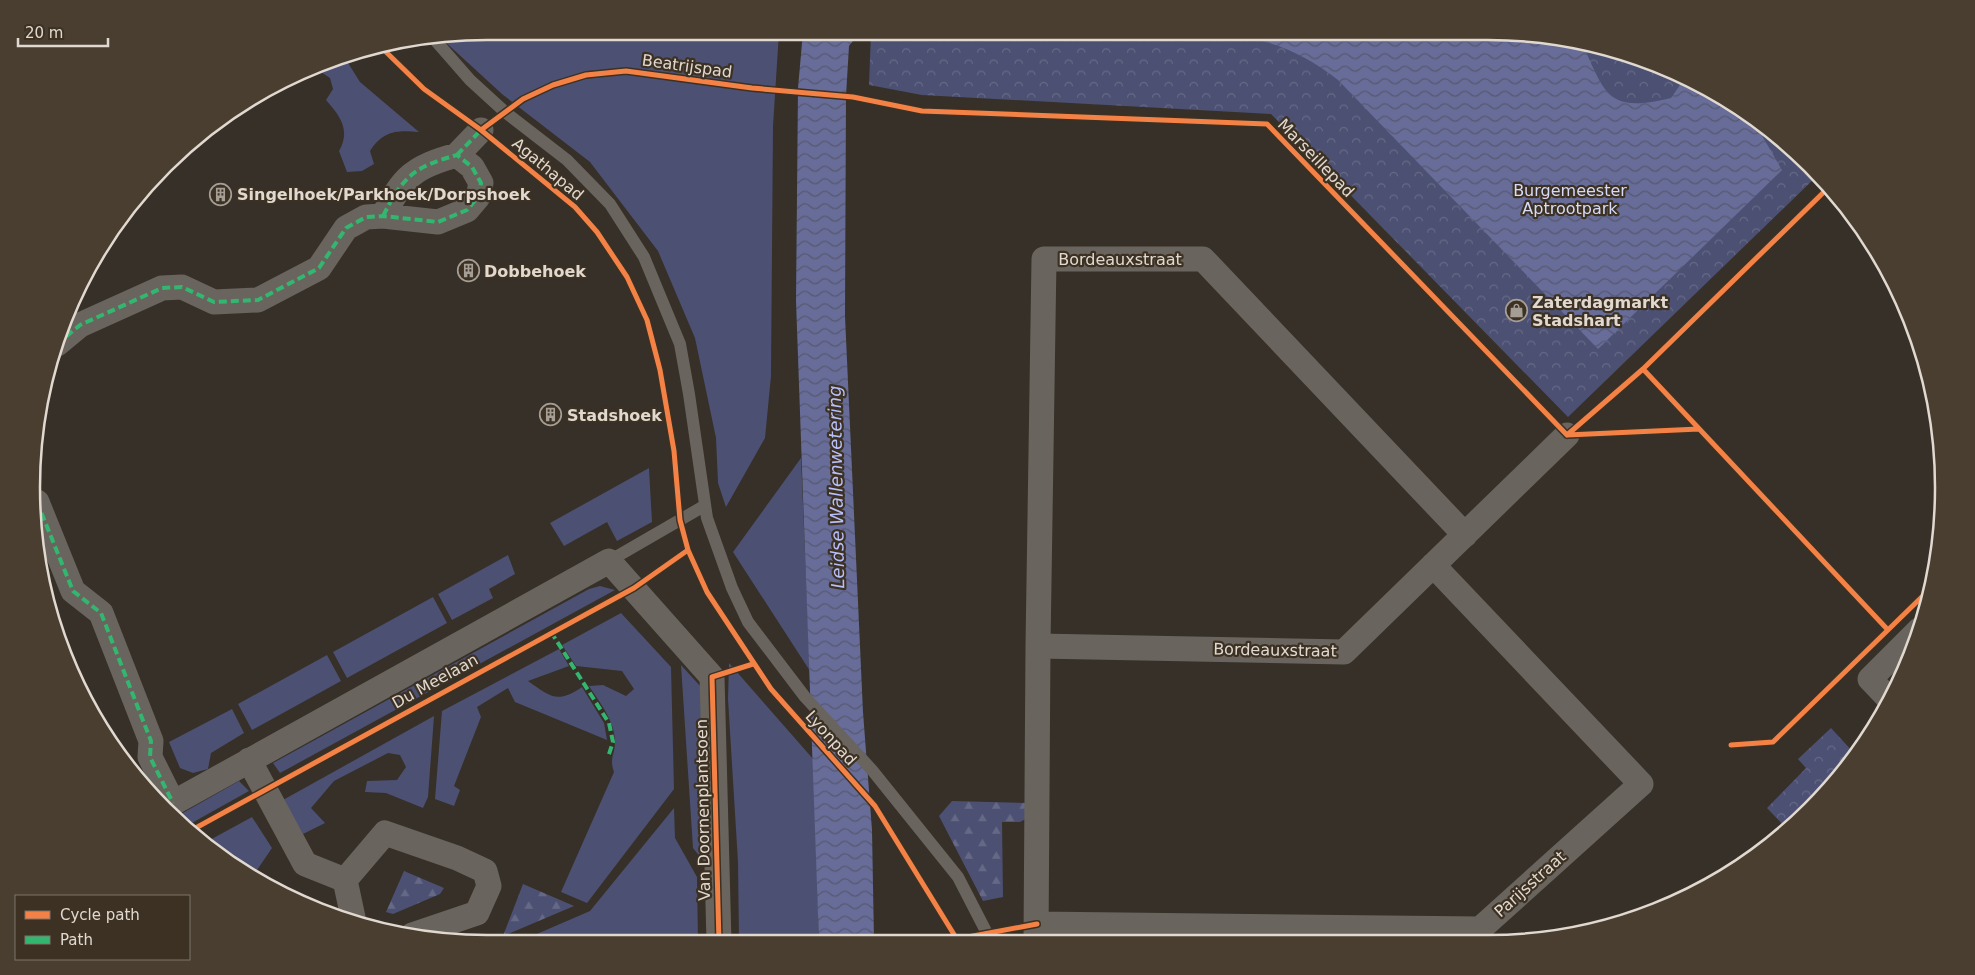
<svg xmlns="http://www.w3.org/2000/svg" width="1975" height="975" viewBox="0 0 1975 975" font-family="'DejaVu Sans',sans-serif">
  <defs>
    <pattern id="forest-firs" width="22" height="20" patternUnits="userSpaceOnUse" patternTransform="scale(1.25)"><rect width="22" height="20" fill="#4c5073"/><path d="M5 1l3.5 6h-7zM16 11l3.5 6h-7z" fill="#666986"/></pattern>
    <pattern id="park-crowns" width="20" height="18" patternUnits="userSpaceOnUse" patternTransform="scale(1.25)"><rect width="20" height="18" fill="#4c5073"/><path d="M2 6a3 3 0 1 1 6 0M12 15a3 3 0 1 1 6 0" fill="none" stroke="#666986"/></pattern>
    <pattern id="water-waves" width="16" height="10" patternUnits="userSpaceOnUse" patternTransform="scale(1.25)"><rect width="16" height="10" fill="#676c98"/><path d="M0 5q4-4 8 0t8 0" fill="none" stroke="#575970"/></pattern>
  </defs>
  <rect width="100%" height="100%" fill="#363028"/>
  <path fill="#4c5073" d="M 488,31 L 779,32 L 773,126 L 771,376 L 765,438 L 726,507 L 718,483 L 716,438 L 695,338 L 658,251 L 590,162 L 502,94 L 442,39 Z
    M 343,55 L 360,82 L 419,132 C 396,130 383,131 370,151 L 374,164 L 362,171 L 347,172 L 339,151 C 351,130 340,116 326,100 L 333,89 L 330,78 L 321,72 L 306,74 Z
    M 801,458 L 810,671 L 733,552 Z
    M 649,468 L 652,522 L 617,541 L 607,522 L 564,546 L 550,523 Z
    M 508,555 L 515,574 L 489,589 L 493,598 L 452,620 L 438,594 Z
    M 600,586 L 615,590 L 280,773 L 273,763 L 589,589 Z
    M 433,597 L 447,623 L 347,678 L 333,652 Z
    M 621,613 L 671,667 L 674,789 L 587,903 L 561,892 L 614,772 C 609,758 615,755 615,742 C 615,721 600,703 589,686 L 603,685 L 626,696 L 634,689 L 622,671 L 576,666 L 562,645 Z
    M 559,649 L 569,666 L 528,681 C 551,697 557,704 582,687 L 604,723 L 607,740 L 515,702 L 508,688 L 477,707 L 481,717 L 454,786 L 460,790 L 454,806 L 435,799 L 442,711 Z
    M 327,655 L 341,681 L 252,730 L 238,704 Z
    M 729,663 L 814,760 L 819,942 L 739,942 L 738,862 L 728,699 Z
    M 681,665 L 701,687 L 705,863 L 693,848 Z
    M 232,709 L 244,733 L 211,753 L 208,769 L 193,773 L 180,768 L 169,742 Z
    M 434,716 L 428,797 L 423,808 L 386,793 L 365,792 L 367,781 L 397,780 L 406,767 L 400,755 L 388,753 L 334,781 L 311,808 L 325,823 L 303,834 L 283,800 Z
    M 239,781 L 249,791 L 190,824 L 185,822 L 181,814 Z
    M 674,808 L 675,838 L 697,877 L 698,942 L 516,943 L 590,911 Z
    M 252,817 L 272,848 L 255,873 L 208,841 Z"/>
  <path fill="url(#forest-firs)" d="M 952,801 L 1030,803 L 1029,817 L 1020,822 L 1002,822 L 1003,897 L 983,901 L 939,816 Z
    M 404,871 L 444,888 L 440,894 L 393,914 L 386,912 Z
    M 523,884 L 574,906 L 503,936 Z"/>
  <path fill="url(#park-crowns)" d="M 871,32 L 1517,32 L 1605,47 L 1689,78 L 1765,125 L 1818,175 L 1568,417 L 1271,114 L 922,95 L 869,85 Z
    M 1831,728 L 1854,753 L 1831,788 L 1787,829 L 1767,808 L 1806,768 L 1798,759 Z"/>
  <path fill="url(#water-waves)" d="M 803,32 L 1517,32 L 1582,43 C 1606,96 1608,113 1671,98 L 1682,82 L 1681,75 L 1689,78 L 1761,123 L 1761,134 L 1782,170 L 1598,349 L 1338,80 C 1310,58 1283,45 1249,38 L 860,32 L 849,46 L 846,96 L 845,316 L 863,712 L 872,830 L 874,942 L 819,942 L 796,301 L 798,88 Z"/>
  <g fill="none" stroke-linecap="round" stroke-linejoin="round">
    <path stroke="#69645d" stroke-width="12" d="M 435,40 L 470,80 L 505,112 L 567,160 L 610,204 L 644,257 L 680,344 L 689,394 L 707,518 L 732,588 L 748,622 L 805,697 L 872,770 L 958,877 L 991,941
      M 609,561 L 704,506"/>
    <path stroke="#69645d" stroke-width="25" d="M 457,155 L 481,130
      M 57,344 L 80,325 L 162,288 L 182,287 L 214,302 L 258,300 L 319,268 L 346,228 L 366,217 L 383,216 L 438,222 L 467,210 L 478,197 L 481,183 L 472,167 L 457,155 C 413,167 403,177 383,216
      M 37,502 L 73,591 L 101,613 L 151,741 L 150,757 L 173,803
      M 1038,646 L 1344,652 L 1567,435
      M 1890,700 L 1870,679 L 1919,630
      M 249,760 L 305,864 L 345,880
      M 164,808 L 609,561 L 712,677 L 719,942
      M 345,880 L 385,833 L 457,858 L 485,871 L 489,886 L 477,913 L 412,935
      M 345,880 L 354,922
      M 1037,924 L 1480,929 L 1641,784 L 1433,565
      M 1036,941 L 1038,646 L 1044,259 L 1203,259 L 1465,535"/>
    <path stroke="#33b770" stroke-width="4" stroke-dasharray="8 4" stroke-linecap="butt" d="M 457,155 L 481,130
      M 57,344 L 80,325 L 162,288 L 182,287 L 214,302 L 258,300 L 319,268 L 346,228 L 366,217 L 383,216 L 438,222 L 467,210 L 478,197 L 481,183 L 472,167 L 457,155 C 413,167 403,177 383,216
      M 37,502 L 73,591 L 101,613 L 151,741 L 150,757 L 173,803
      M 551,632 L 609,723 L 613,742 L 608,757"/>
    <defs>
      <path id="cycleway" d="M 383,49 L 424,89 L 481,130 L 575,207 L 597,232 L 627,277 L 647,320 L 660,370 L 674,451 L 680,520 L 688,550 L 707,592 L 771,689 L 875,806 L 958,941
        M 481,130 L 523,99 L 553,85 L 586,75 L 626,71 L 752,88 L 853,97 L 922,111 L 1267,124 L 1567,435 L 1643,369 L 1830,186
        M 1643,369 L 1888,630
        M 1567,435 L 1699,429
        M 1731,745 L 1773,742 L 1931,588
        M 192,830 L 634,588 L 688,550
        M 957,939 L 1037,924
        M 719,942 L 712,677 L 753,664"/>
    </defs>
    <use href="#cycleway" stroke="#3c3122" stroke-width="8"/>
    <use href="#cycleway" stroke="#f48246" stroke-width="5"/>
  </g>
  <defs>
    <symbol id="building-ring" viewBox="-11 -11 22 22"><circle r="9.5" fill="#3c3122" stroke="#a59e95" stroke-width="1.5"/><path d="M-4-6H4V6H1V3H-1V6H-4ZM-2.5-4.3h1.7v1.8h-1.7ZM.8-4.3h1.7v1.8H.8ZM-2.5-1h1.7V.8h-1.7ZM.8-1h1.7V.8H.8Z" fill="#a59e95"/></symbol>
    <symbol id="shop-ring" viewBox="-11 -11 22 22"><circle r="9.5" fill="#3c3122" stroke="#a59e95" stroke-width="1.5"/><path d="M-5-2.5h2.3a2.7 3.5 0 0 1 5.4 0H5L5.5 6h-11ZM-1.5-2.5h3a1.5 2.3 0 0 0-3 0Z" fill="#a59e95"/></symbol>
  </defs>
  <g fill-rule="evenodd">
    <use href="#building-ring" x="208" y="182" width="25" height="25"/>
    <use href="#building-ring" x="456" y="258" width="25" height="25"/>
    <use href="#shop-ring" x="1504" y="298" width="25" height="25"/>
    <use href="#building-ring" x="538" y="402" width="25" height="25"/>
  </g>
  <g text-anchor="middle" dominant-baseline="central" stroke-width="4.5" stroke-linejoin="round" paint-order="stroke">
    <g font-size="16" fill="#e1d9d0" stroke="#3c3122">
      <text transform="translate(687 66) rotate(8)">Beatrijspad</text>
      <text transform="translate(1316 158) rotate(46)">Marseillepad</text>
      <text transform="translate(548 169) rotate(40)">Agathapad</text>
      <text x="1120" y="259">Bordeauxstraat</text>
      <text transform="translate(1275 650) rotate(1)">Bordeauxstraat</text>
      <text transform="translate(435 681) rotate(-29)">Du Meelaan</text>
      <text transform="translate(831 738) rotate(48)">Lyonpad</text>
      <text transform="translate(703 810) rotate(-91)">Van Doornenplantsoen</text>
      <text transform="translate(1530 884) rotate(-42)">Parijsstraat</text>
    </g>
    <g font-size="16" fill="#d6dbfa" stroke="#3c3122">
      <text x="1570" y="190">Burgemeester<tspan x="1570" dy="18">Aptrootpark</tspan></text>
    </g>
    <g font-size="16" font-weight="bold" fill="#e1d9d0" stroke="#3c3122" text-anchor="start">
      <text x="237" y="194">Singelhoek/Parkhoek/Dorpshoek</text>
      <text x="484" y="271">Dobbehoek</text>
      <text x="1532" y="302">Zaterdagmarkt<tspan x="1532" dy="18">Stadshart</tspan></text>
      <text x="567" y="415">Stadshoek</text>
    </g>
    <g font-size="18" font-style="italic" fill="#b8c0fc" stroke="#3c3122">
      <text transform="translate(836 487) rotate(-91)">Leidse Wallenwetering</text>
    </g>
  </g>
  <path d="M0 0H1975V975H0ZM487 40H1488A447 447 0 0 1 1935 487V488A447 447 0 0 1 1488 935H487A447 447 0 0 1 40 488V487A447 447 0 0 1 487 40Z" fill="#493e30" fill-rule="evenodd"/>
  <path fill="none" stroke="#e1d9d0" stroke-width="2.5" d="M487 40H1488A447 447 0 0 1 1935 487V488A447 447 0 0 1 1488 935H487A447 447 0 0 1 40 488V487A447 447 0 0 1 487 40Z"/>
  <rect x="15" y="895" width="175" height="65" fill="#3c3122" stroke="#7e7468"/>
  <rect x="25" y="911" width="25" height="8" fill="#f48246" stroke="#7e7468"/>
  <text x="60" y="920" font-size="15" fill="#e1d9d0">Cycle path</text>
  <rect x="25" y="936" width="25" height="8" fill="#33b770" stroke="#7e7468"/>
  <text x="60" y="945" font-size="15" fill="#e1d9d0">Path</text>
  <path d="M18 38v8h90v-8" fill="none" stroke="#e1d9d0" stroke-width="2.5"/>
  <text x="25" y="38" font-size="15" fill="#e1d9d0" stroke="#3c3122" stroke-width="4" paint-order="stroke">20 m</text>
</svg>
